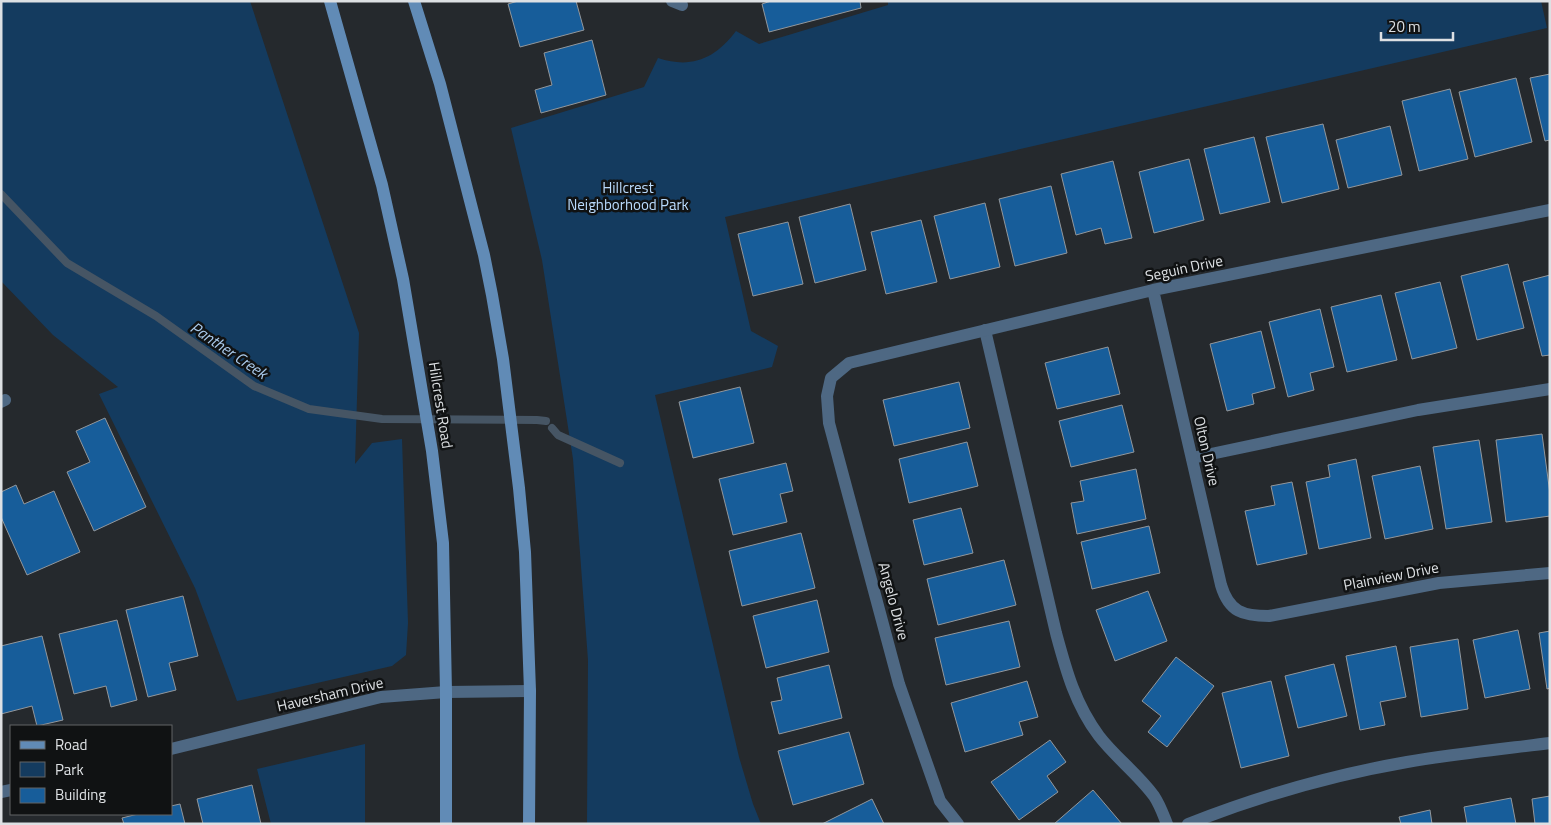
<svg xmlns="http://www.w3.org/2000/svg" width="1551" height="825" viewBox="0 0 1551 825" font-family="'Titillium Web',sans-serif">
  <rect width="100%" height="100%" fill="#25292d"/>
  <path fill="#143b5f" d="M 1,1 L 250,1 L 359,333 L 355,464 L 372,443 L 402,439 L 408,623 L 406,655 L 392,666 L 237,701 L 195,588 L 99,394 L 118,387 L 53,335 L 1,281 Z
    M 888,1 L 1541,1 L 1547,28 L 725,217 L 751,331 L 778,346 L 772,367 L 655,395 L 739,757 L 753,804 L 761,824 L 587,824 L 588,660 L 573,459 L 542,260 L 511,128 L 644,87 L 658,58 C 691,69 715,59 736,31 L 759,44 L 888,5 Z
    M 365,744 L 365,824 L 271,824 L 257,769 Z"/>
  <g fill="none" stroke-linecap="round" stroke-linejoin="round">
    <path stroke="#465564" stroke-width="8" d="M 1,194 L 67,263 L 156,316 L 254,386 L 309,409 L 382,419 L 537,420 L 546,421
      M 552,428 L 558,435 L 620,463"/>
  </g>
  <path fill="#175d9a" stroke="#92979c" d="M 518,1 L 576,1 L 584,30 L 520,47 L 508,4 Z
    M 771,1 L 860,1 L 861,8 L 769,32 L 762,4 Z
    M 592,40 L 606,95 L 541,113 L 535,90 L 552,85 L 544,53 Z
    M 1550,74 L 1550,140 L 1545,141 L 1530,78 Z
    M 1516,78 L 1532,142 L 1475,157 L 1459,92 Z
    M 1450,89 L 1468,159 L 1419,171 L 1402,101 Z
    M 1323,124 L 1339,189 L 1282,203 L 1266,137 Z
    M 1390,126 L 1402,175 L 1348,188 L 1336,140 Z
    M 1254,137 L 1270,202 L 1220,214 L 1204,149 Z
    M 1189,159 L 1204,220 L 1154,233 L 1139,172 Z
    M 1113,161 L 1132,238 L 1105,244 L 1101,228 L 1076,235 L 1061,174 Z
    M 1051,186 L 1067,253 L 1015,266 L 999,199 Z
    M 985,203 L 1000,267 L 950,279 L 934,216 Z
    M 850,204 L 866,270 L 815,283 L 799,217 Z
    M 921,220 L 937,282 L 886,294 L 871,232 Z
    M 788,222 L 803,284 L 753,296 L 738,234 Z
    M 1508,264 L 1524,328 L 1477,340 L 1461,276 Z
    M 1550,275 L 1550,355 L 1542,356 L 1523,282 Z
    M 1440,282 L 1457,348 L 1412,359 L 1395,293 Z
    M 1381,295 L 1397,360 L 1347,372 L 1331,307 Z
    M 1320,309 L 1334,367 L 1310,373 L 1314,390 L 1288,397 L 1269,322 Z
    M 1261,331 L 1275,388 L 1252,394 L 1254,404 L 1227,411 L 1210,344 Z
    M 1108,347 L 1120,394 L 1057,409 L 1045,363 Z
    M 959,382 L 970,428 L 894,446 L 883,400 Z
    M 740,387 L 754,443 L 693,458 L 679,402 Z
    M 1122,405 L 1134,452 L 1071,467 L 1059,421 Z
    M 105,418 L 146,507 L 94,531 L 67,472 L 90,462 L 76,431 Z
    M 1542,434 L 1550,494 L 1550,516 L 1506,522 L 1496,440 Z
    M 1479,440 L 1492,522 L 1446,529 L 1433,447 Z
    M 967,442 L 978,486 L 909,503 L 899,459 Z
    M 1356,459 L 1371,538 L 1319,549 L 1306,482 L 1330,477 L 1328,465 Z
    M 786,463 L 793,491 L 780,494 L 787,522 L 733,535 L 719,479 Z
    M 1420,466 L 1433,529 L 1385,539 L 1372,476 Z
    M 1136,469 L 1146,519 L 1077,534 L 1071,503 L 1084,501 L 1080,481 Z
    M 1292,482 L 1307,554 L 1257,565 L 1245,511 L 1275,505 L 1271,486 Z
    M 16,485 L 24,504 L 54,491 L 80,552 L 27,575 L 1,517 L 1,492 Z
    M 961,508 L 973,553 L 924,565 L 913,520 Z
    M 1149,526 L 1160,573 L 1092,589 L 1081,542 Z
    M 801,533 L 815,588 L 742,606 L 729,551 Z
    M 1004,560 L 1016,605 L 938,625 L 927,579 Z
    M 1148,591 L 1167,641 L 1115,661 L 1096,610 Z
    M 183,596 L 198,656 L 169,663 L 176,690 L 148,697 L 126,610 Z
    M 817,600 L 829,652 L 766,668 L 753,616 Z
    M 117,620 L 137,700 L 111,707 L 106,686 L 74,694 L 59,634 Z
    M 1009,621 L 1020,667 L 946,685 L 935,638 Z
    M 1518,630 L 1530,689 L 1485,698 L 1473,640 Z
    M 1550,631 L 1550,688 L 1547,689 L 1539,633 Z
    M 42,636 L 63,720 L 37,726 L 32,706 L 1,714 L 1,646 Z
    M 1458,639 L 1468,709 L 1421,717 L 1410,647 Z
    M 1396,646 L 1406,697 L 1380,702 L 1385,725 L 1360,730 L 1346,656 Z
    M 1176,657 L 1214,686 L 1167,747 L 1148,732 L 1161,716 L 1142,701 Z
    M 1334,664 L 1347,716 L 1298,728 L 1285,676 Z
    M 829,665 L 842,718 L 779,734 L 771,702 L 782,700 L 777,678 Z
    M 1027,681 L 1038,717 L 1019,722 L 1023,735 L 965,752 L 951,703 Z
    M 1271,681 L 1289,756 L 1241,768 L 1222,693 Z
    M 849,732 L 864,784 L 793,805 L 778,751 Z
    M 1050,740 L 1066,762 L 1047,776 L 1058,792 L 1019,820 L 991,782 Z
    M 252,785 L 261,824 L 203,824 L 197,799 Z
    M 1093,790 L 1122,824 L 1054,824 Z
    M 1550,796 L 1550,824 L 1535,824 L 1532,799 Z
    M 1511,798 L 1516,824 L 1467,824 L 1464,807 Z
    M 872,799 L 884,824 L 822,824 Z
    M 180,804 L 185,824 L 124,824 L 122,818 L 138,814 L 171,814 L 171,806 Z
    M 1430,810 L 1432,824 L 1401,824 L 1399,817 Z"/>
  <g fill="none" stroke-linecap="round" stroke-linejoin="round">
    <path stroke="#4e6883" stroke-width="12" d="M 985,330 L 1056,633 C 1066,670 1075,704 1099,736 C 1115,757 1138,774 1154,796 C 1160,805 1163,814 1167,824
      M 1192,458 L 1418,410 L 1550,389
      M 1188,824 C 1259,796 1332,775 1407,762 C 1454,754 1502,749 1550,743"/>
    <path stroke="#4e6883" stroke-width="12" d="M 672,1 L 682,5
      M 1153,290 L 1221,585 C 1229,612 1243,616 1269,616 L 1439,583 L 1550,573
      M 1,402 L 5,400
      M 171,749 L 381,697 L 446,692 L 530,691
      M 1,792 L 11,790
      M 958,824 L 940,801 L 899,684 L 829,423 L 827,396 L 831,378 L 849,363 L 1153,290 L 1550,210"/>
    <path stroke="#618bb6" stroke-width="12" d="M 330,1 L 382,185 L 403,279 L 432,451 L 443,543 L 446,692 L 446,824
      M 414,1 L 440,84 L 484,255 L 492,295 L 503,359 L 519,488 L 525,552 L 530,691 L 529,824"/>
  </g>
  <g text-anchor="middle" dominant-baseline="central" stroke-width="5" stroke-linejoin="round" paint-order="stroke">
    <g font-size="15" fill="#b9dafc" stroke="#101213">
      <text x="628" y="187">Hillcrest<tspan x="628" dy="17">Neighborhood Park</tspan></text>
    </g>
    <g font-size="15" fill="#dde0e3" stroke="#101213">
      <text transform="translate(1184 268) rotate(-12)">Seguin Drive</text>
      <text transform="translate(441 405) rotate(81)">Hillcrest Road</text>
      <text transform="translate(1207 451) rotate(77)">Olton Drive</text>
      <text transform="translate(1391 576) rotate(-11)">Plainview Drive</text>
      <text transform="translate(894 601) rotate(75)">Angelo Drive</text>
      <text transform="translate(330 694) rotate(-13)">Haversham Drive</text>
    </g>
    <g font-size="16" font-style="italic" fill="#aacbed" stroke="#101213">
      <text transform="translate(229 350) rotate(34)">Panther Creek</text>
    </g>
  </g>
  <rect width="1551" height="825" fill="none" stroke="#dde0e3" stroke-width="5"/>
  <rect x="10" y="725" width="162" height="90" fill="#101213" stroke="#626466"/>
  <rect x="20" y="741" width="25" height="8" fill="#618bb6" stroke="#626466"/>
  <text x="55" y="750" font-size="15" fill="#dde0e3">Road</text>
  <rect x="20" y="762" width="25" height="15" fill="#143b5f" stroke="#626466"/>
  <text x="55" y="775" font-size="15" fill="#dde0e3">Park</text>
  <rect x="20" y="788" width="25" height="15" fill="#175d9a" stroke="#626466"/>
  <text x="55" y="800" font-size="15" fill="#dde0e3">Building</text>
  <path d="M1381 32v8h72v-8" fill="none" stroke="#dde0e3" stroke-width="2.5"/>
  <text x="1388" y="32" font-size="15" fill="#dde0e3" stroke="#101213" stroke-width="4" paint-order="stroke">20 m</text>
</svg>
